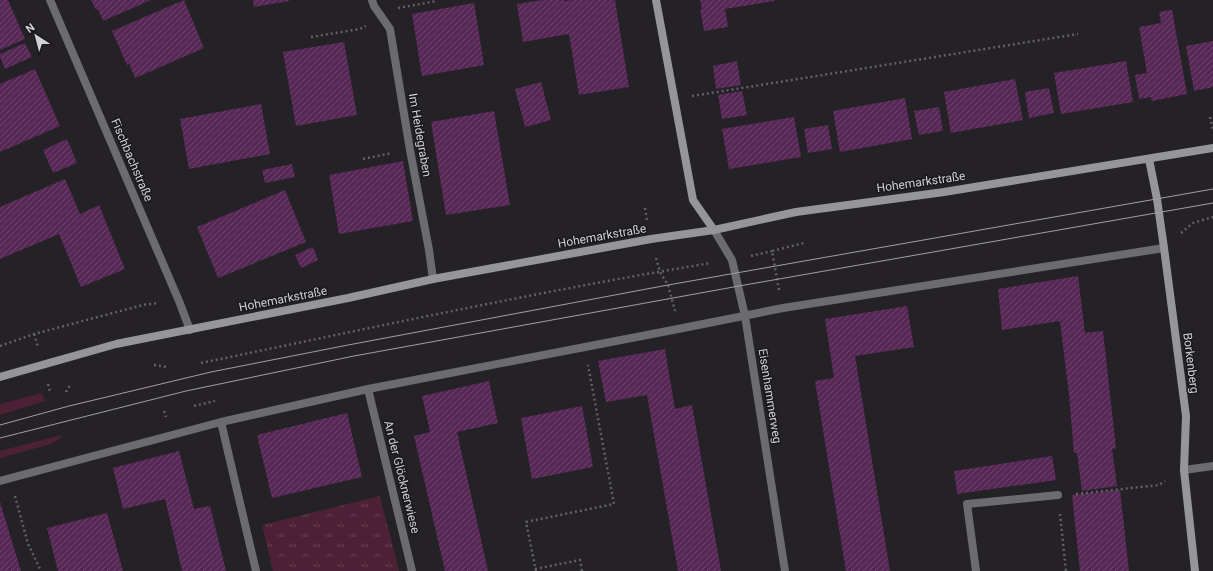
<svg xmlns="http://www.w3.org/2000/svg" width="1213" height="571" viewBox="0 0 1213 571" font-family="Roboto,sans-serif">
  <defs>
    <pattern id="park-tufts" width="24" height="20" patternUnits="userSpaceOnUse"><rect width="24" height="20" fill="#4d2135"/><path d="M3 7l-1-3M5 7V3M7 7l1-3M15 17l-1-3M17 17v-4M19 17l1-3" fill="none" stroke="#664051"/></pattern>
    <pattern id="building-hatch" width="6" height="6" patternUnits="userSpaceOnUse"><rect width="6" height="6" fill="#572755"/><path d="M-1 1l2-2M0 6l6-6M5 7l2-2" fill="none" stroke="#6e456d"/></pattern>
  </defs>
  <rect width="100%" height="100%" fill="#242227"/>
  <path fill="#4d2135" d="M 42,393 L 45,401 L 0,415 L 0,404 Z
    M 61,435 L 60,439 L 51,444 L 0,458 L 0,451 Z"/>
  <path fill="url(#park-tufts)" d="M 380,496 L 399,571 L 273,571 L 262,525 Z"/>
  <path fill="url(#building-hatch)" d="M 0,0 L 8,0 L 25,39 L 0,50 Z
    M 91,0 L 151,0 L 103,21 L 98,9 L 96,10 Z
    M 184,0 L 204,48 L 135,78 L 129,63 L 127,65 L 112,31 Z
    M 253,0 L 289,0 L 289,1 L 254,7 Z
    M 542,0 L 564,0 L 564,1 L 573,0 L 615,0 L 629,87 L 579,95 L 569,34 L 523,42 L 517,4 Z
    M 700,0 L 774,0 L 774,1 L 725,9 L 728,27 L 704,31 L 700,9 L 702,9 Z
    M 474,3 L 484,65 L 422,76 L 412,14 Z
    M 1172,10 L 1187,94 L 1152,101 L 1151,97 L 1139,99 L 1135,75 L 1147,73 L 1139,27 L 1161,23 L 1159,12 Z
    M 1213,41 L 1213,87 L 1194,91 L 1186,46 Z
    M 344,42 L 357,115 L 296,126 L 283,52 Z
    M 25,43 L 32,57 L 5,69 L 0,57 L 0,54 Z
    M 737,61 L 741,85 L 716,89 L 713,66 Z
    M 1126,61 L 1133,102 L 1061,114 L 1054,73 Z
    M 35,69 L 60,126 L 0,152 L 0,84 Z
    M 1015,79 L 1023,120 L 951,133 L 944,92 Z
    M 541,82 L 551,120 L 525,127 L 515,89 Z
    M 1049,88 L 1054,113 L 1029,118 L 1025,92 Z
    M 742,91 L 747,115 L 722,119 L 718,95 Z
    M 905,98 L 912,139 L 840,152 L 833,111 Z
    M 261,104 L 270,154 L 189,169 L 180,119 Z
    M 939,107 L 943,131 L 919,135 L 914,111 Z
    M 494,111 L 510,205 L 446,215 L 431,122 Z
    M 794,117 L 801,157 L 729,169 L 722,129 Z
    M 828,125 L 832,149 L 808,153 L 804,129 Z
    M 67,139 L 77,163 L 53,173 L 43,150 Z
    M 403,161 L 413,221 L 339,234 L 329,175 Z
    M 292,164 L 295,177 L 265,183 L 262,170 Z
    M 65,179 L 80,214 L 99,205 L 125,269 L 81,287 L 59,234 L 0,259 L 0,207 Z
    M 285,190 L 306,242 L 218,278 L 197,227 Z
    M 313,247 L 318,260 L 301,268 L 295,255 Z
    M 1078,276 L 1085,333 L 1103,331 L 1116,448 L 1112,449 L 1117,486 L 1082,491 L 1077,453 L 1074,453 L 1069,395 L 1060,321 L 1002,330 L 998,289 Z
    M 907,306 L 914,347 L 855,356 L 890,571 L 846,571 L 815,381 L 834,378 L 825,319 Z
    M 665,349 L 675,409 L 692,405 L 721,571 L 678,571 L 647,395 L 606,402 L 598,361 Z
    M 489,381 L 498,423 L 457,432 L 488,571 L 445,571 L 414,436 L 430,432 L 422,396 Z
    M 582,406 L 593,467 L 532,479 L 521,418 Z
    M 347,413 L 362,477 L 272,498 L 257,435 Z
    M 179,451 L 194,509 L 210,506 L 226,571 L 182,571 L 165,499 L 123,509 L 113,468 Z
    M 1052,456 L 1056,480 L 957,494 L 954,471 Z
    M 1120,490 L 1129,571 L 1080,571 L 1072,495 Z
    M 0,502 L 21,571 L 0,571 Z
    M 107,513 L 123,571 L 58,571 L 47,528 Z"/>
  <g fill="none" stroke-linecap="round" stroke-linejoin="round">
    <path stroke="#636165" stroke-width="2.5" stroke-dasharray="2 3" stroke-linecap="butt" d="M 398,8 L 437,1
      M 311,37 L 360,29 L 366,26
      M 692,96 L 1078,34
      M 1210,117 L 1213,130
      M 363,159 L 392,153
      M 645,208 L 647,220
      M 1181,233 L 1193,223 L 1213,217
      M 751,256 L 772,251
      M 656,258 L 660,272 L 668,285 L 675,311
      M 779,290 L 772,251 L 804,243
      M 34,334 L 38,347
      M 0,346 L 34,334 L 143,305 L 159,303
      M 201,363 C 371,328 540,291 711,263
      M 154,365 L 167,367
      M 48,384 L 50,392
      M 66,392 L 70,385
      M 194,406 L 215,401
      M 164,411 L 166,417
      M 1076,494 L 1159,485 L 1165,481
      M 15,496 L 28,544 L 41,571
      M 1060,514 L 1066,571
      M 535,569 L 580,560 L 582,571
      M 536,571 L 526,522 L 614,504 L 588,365"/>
    <path stroke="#6c6c6f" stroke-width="8" d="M 1184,470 L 1213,466
      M 976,571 L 967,504 L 1058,495"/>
    <path stroke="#6c6c6f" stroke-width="8" d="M 50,0 L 179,301 L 190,330
      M 372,0 L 374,6 L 390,29 L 410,150 L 429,250 L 433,279
      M 714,230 L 732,260 L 745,316 L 785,571
      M 368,389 L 412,571
      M 221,422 L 256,571
      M 0,481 L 221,422 L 368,389 L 678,329 L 783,308 L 1164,248"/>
    <path stroke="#95969a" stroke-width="8" d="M 656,0 L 693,200 L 714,230
      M 1149,159 L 1157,199 L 1164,248 L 1186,416 L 1184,470 L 1195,571
      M 0,377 L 116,344 L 348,298 L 433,279 L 651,239 L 714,230 L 796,212 L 944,192 L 1213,148"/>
    <path stroke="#a19fa3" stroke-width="1" d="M 0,425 L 69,406 L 211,372 L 348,345 L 668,285 L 1213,189
      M 0,438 L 186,391 L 354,356 L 739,286 L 1213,203"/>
  </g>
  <g text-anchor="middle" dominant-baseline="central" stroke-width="3" stroke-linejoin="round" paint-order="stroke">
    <g font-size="12" fill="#d1d0d3" stroke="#1b191d">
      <text transform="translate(420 135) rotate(80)">Im Heidegraben</text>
      <text transform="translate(132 160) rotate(67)">Fischbachstraße</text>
      <text transform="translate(921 182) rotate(-8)">Hohemarkstraße</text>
      <text transform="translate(602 236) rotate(-10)">Hohemarkstraße</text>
      <text transform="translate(283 299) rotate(-11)">Hohemarkstraße</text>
      <text transform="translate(1191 363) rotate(83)">Borkenberg</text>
      <text transform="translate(770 396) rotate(81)">Eisenhammerweg</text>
      <text transform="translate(402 477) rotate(76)">An der Glöcknerwiese</text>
    </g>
  </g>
  <g transform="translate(36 36) rotate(324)" stroke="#1b191d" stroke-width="3" paint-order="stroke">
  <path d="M0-3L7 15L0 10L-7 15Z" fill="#d1d0d3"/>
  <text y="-6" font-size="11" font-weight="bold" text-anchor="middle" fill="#d1d0d3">N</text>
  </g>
</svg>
